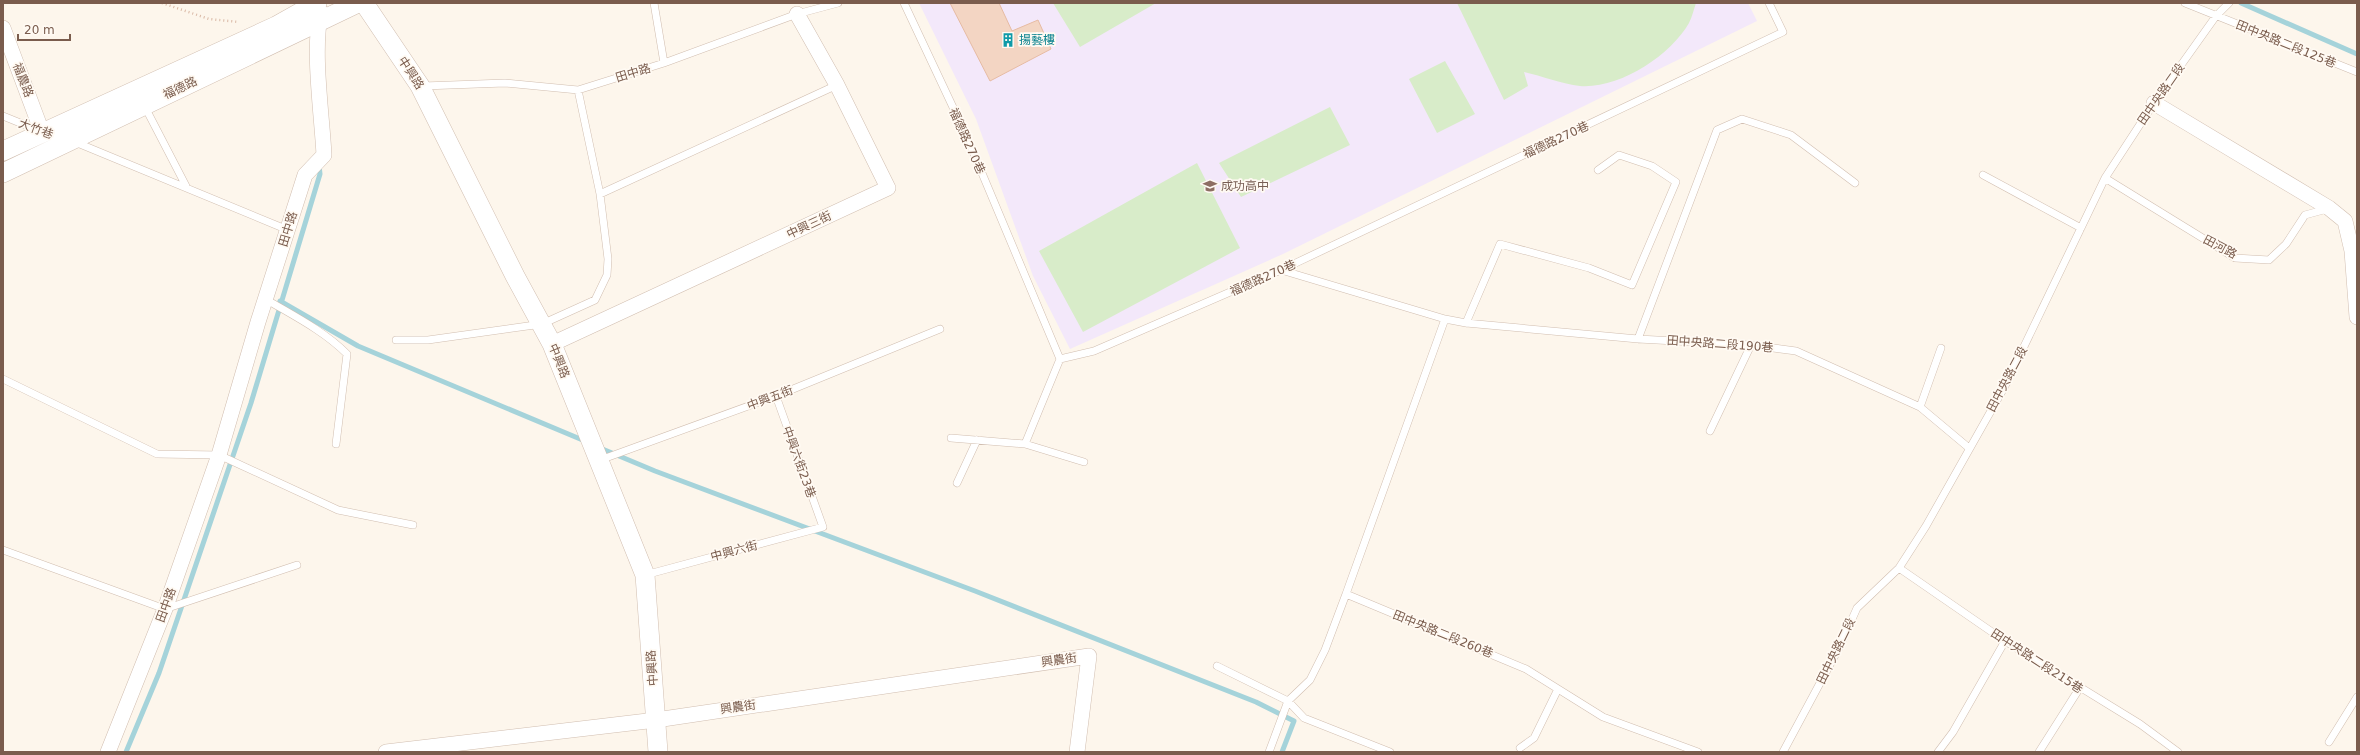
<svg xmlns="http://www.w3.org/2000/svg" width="2360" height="755" viewBox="0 0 2360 755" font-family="'DejaVu Sans','Noto Sans TC',sans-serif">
  <rect width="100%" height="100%" fill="#fdf6ec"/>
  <path fill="#f3e8fa" d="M 919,3 L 1748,3 L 1757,21 L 1283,254 L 1070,349 L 1033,276 L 976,119 Z"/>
  <path fill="#d8ecc9" d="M 1053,3 L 1156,3 L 1080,47 Z
    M 1457,3 L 1696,3 C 1694,9 1692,17 1689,23 C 1670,56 1619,89 1580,86 C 1562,84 1542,76 1524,72 L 1528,86 L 1504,100 Z
    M 1445,61 L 1475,114 L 1437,133 L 1409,79 Z
    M 1330,107 L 1350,145 L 1241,197 L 1219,163 Z
    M 1197,163 L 1240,248 L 1083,332 L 1039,251 Z"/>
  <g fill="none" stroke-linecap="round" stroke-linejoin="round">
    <path stroke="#a5d3da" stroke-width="5" d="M 2241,3 L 2357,54
      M 280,301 L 358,346 L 585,441
      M 600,448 L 655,471 L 975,591 L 1256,702 L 1294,721 L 1282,752
      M 126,752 L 159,673 L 251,403 L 320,174 L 319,165"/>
  </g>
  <path fill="#f3d5c3" stroke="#e6bba3" d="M 950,3 L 999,3 L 1012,31 L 1038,20 L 1051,49 L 990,81 Z"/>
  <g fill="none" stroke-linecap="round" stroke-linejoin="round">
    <defs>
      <path id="service" d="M 654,3 L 664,63
        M 904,3 L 966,135 L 1060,359 L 1094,351 L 1281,270 L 1783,32 L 1769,3
        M 2185,3 L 2357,72
        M 423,86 L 505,83 L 578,90 L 664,63 L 797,14 L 838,3
        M 145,107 L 186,186
        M 3,116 L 40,131
        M 75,142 L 288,230
        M 1983,175 L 2081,228
        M 2105,178 L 2235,258 L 2269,260 L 2286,244 L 2305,215 L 2327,209
        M 600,194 L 837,85
        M 1281,270 L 1445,319 L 1346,594
        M 267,300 C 294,316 324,331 347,354 L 336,444
        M 1445,319 L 1466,323 L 1638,339 L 1751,345 L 1796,351 L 1920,407 L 1969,448
        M 1466,323 L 1500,244 L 1589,268 L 1632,285 L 1676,182 L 1652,166 L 1619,155 L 1598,170
        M 1638,339 L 1717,130 L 1742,119 L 1791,135 L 1855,183
        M 396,340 L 428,340 L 542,324 L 595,300 L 607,275 L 608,259 L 600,194 L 578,90
        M 3,379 L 157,454 L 219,455 L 338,510 L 413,525
        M 1920,407 L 1941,348
        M 1710,431 L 1751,345
        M 951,438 L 1025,444 L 1084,462
        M 1025,444 L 1060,359
        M 600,460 L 776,396 L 940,329
        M 957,483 L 977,440
        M 3,550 L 165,609 L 297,565
        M 1899,568 L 2005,641 L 2140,724 L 2178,752
        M 645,575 L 823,527 L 776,396
        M 1217,666 L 1288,701 L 1304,718 L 1390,752
        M 2329,742 L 2357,697
        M 1520,748 L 1534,738 L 1558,689
        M 1269,752 L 1288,701 L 1310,680 L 1325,650 L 1346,594 L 1526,669 L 1603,717 L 1698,752
        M 1783,752 L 1841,644 L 1857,608 L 1899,568 L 1926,526 L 2005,386 L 2105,178 L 2154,103 L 2216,16 L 2229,3
        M 1938,752 L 1953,732 L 2005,641
        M 2039,752 L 2079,689"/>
      <path id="minor" d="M 3,28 L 42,132
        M 2154,103 L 2329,208 L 2345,221 L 2352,251 L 2357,317
        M 552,344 L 888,188 L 837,85 L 797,14
        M 108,752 L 165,609 L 219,455 L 258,322 L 305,175 L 324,155 C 322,115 312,49 321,12
        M 386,752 L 656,720 L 1089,656 L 1077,752"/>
      <path id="tertiary" d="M 364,3 L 420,86 L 515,276 L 552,344 L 645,575 L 658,752
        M 3,151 L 276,26 L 317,3
        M 3,173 L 358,3"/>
    </defs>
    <use href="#service" stroke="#d1beb0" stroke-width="8"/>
    <use href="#minor" stroke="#d1beb0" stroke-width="16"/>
    <use href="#tertiary" stroke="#d1beb0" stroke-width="20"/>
    <path stroke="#d9b8a5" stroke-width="2.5" stroke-dasharray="1 3" stroke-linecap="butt" d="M 162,3 L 209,19 L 239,22"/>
    <use href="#service" stroke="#fff" stroke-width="7"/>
    <use href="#minor" stroke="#fff" stroke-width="15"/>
    <use href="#tertiary" stroke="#fff" stroke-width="19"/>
  </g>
  <defs>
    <symbol id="building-bare" viewBox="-9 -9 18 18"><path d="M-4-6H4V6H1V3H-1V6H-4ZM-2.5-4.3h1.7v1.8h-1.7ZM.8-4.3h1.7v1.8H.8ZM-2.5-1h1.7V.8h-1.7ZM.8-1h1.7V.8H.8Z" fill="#0f9aa8" stroke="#fffaf3" stroke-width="2.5" paint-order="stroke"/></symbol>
    <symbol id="school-bare" viewBox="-9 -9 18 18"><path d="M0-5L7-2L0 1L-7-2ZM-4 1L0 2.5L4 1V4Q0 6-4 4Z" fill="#8d6e63" stroke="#fffaf3" stroke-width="2.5" paint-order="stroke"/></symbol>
  </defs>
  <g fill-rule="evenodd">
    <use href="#building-bare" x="998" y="30" width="20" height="20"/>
    <use href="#school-bare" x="1200" y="176" width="20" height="20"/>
  </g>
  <g text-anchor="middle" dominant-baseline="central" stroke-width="3.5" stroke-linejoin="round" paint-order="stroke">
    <g font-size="12" fill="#0d838f" stroke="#fffaf3" text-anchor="start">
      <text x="1019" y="40">揚藝樓</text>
    </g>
    <g font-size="12" fill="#7a5c4d" stroke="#fffaf3">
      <text transform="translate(2286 44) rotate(22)">田中央路二段125巷</text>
      <text transform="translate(411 73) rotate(57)">中興路</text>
      <text transform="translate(633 73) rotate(-17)">田中路</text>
      <text transform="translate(23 80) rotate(69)">福農路</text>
      <text transform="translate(180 88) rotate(-25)">福德路</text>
      <text transform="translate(2161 94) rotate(-55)">田中央路二段</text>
      <text transform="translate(36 129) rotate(20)">大竹巷</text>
      <text transform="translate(1556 140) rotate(-25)">福德路270巷</text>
      <text transform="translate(967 141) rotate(66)">福德路270巷</text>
      <text transform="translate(809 225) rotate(-25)">中興三街</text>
      <text transform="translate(288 229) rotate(-73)">田中路</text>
      <text transform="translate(2220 247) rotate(28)">田河路</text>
      <text transform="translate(1263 278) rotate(-24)">福德路270巷</text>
      <text transform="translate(1720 344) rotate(4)">田中央路二段190巷</text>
      <text transform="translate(559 361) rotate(68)">中興路</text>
      <text transform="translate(2007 379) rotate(-62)">田中央路二段</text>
      <text transform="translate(770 398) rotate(-21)">中興五街</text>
      <text transform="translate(799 462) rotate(70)">中興六街23巷</text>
      <text transform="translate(734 551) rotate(-15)">中興六街</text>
      <text transform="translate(166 605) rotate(-70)">田中路</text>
      <text transform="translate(1443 634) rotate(22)">田中央路二段260巷</text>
      <text transform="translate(1836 651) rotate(-64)">田中央路二段</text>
      <text transform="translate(1059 660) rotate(-8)">興農街</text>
      <text transform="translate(2037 661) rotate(33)">田中央路二段215巷</text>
      <text transform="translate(652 668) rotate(-94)">中興路</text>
      <text transform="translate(738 707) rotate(-8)">興農街</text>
    </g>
    <g font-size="12" fill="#785e54" stroke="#fffaf3" text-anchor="start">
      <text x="1221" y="186">成功高中</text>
    </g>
  </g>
  <rect width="2360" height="755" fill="none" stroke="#7a5c4d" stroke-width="8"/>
  <path d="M18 34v6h52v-6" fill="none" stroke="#7a5c4d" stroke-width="2"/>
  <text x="24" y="34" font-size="12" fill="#7a5c4d" stroke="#fffaf3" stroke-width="3" paint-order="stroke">20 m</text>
</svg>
